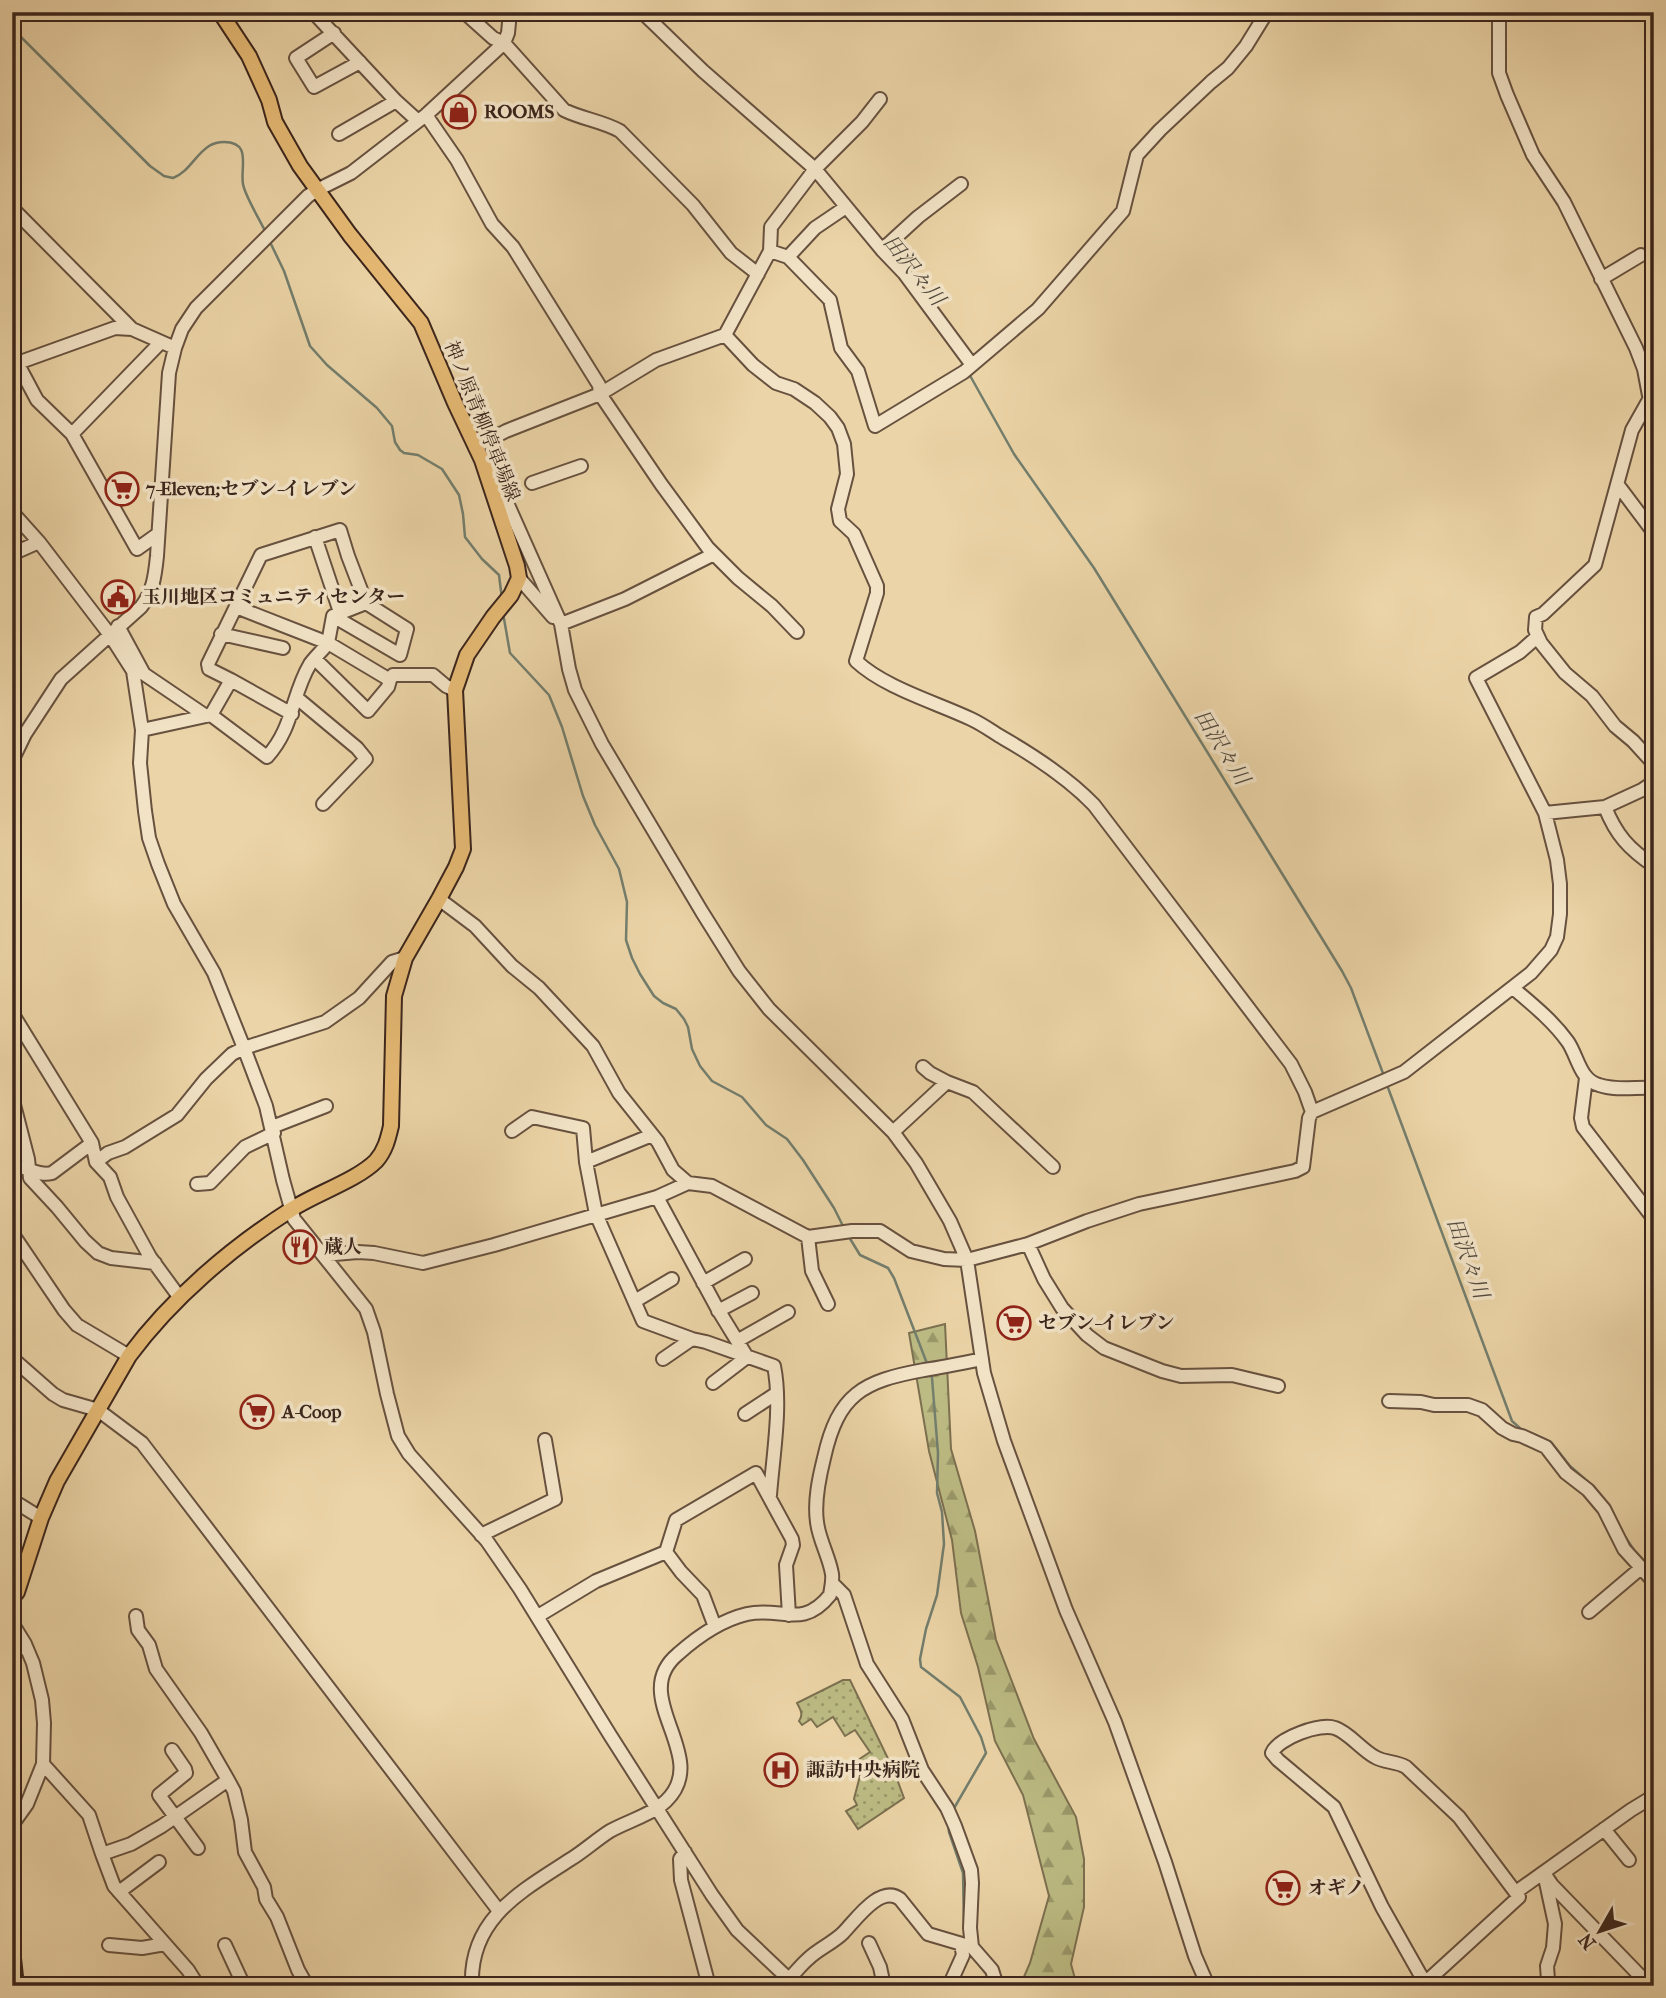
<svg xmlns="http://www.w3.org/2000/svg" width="1666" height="1998" viewBox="0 0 1666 1998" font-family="'IM FELL French Canon','Noto Serif JP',serif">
  <defs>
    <pattern id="forest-firs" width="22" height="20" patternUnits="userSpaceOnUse" patternTransform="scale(1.75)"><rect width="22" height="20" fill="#bcbb83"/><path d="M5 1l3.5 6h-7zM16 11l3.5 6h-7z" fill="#9a986a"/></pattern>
    <pattern id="park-dots" width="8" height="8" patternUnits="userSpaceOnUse" patternTransform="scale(1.75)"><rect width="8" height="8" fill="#bcbb83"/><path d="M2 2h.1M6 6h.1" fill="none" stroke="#9a986a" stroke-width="1.8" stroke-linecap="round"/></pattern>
  </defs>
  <rect width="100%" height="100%" fill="#ebd4a7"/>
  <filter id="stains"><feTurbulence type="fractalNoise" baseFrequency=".00286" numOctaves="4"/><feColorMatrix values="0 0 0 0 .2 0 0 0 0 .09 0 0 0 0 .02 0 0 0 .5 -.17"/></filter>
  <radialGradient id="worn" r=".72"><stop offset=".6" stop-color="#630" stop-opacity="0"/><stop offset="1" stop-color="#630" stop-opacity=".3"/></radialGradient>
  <path fill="url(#forest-firs)" stroke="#7c7050" stroke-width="2" d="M 945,1324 L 951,1449 L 975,1531 L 996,1640 L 1034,1739 L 1076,1817 L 1084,1859 L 1084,1907 L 1071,1964 L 1077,1986 L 1020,1986 L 1030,1963 L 1049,1896 L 1023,1795 L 995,1741 L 978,1667 L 961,1613 L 952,1540 L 929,1451 L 909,1333 Z"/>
  <path fill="url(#park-dots)" stroke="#7c7050" stroke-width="2" d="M 843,1680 L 850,1680 L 894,1771 L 904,1798 L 858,1829 L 846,1811 L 857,1805 L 854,1799 L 861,1772 L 855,1762 L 870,1752 L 855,1730 L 845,1736 L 833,1717 L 817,1727 L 811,1719 L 802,1725 L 799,1721 C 804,1714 800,1709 797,1703 Z"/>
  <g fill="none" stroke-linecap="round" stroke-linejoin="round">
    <path stroke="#737e6d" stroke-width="2.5" d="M 12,28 L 13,29
      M 19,35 L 150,166 L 164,176 L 173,178 C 189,172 195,155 209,146 C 214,143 218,142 224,142 C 252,142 240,167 243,184 C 245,196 260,220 266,233
      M 270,242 L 284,271 L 310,346 L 327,365 L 377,408 L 392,426 L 395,442 L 400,450 L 404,453 L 418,455 L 442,469 L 459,495 L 463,514 L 465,537 L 482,559 L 499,575 L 502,599
      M 968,372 L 1014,454 L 1094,568 L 1342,971 L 1351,988 L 1384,1076
      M 503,613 L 510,653 L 549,695 L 562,727 L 583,796 L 595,825 L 619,869 L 627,902 L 626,940 L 632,958 L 640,974 L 654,996 L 663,1003 L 676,1009 L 684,1019 L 688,1027 L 692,1049 L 700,1066 L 712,1081 L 742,1097 L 766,1125 L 787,1139 L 803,1160 L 834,1208 L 844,1228
      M 1387,1085 L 1512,1421 L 1522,1430
      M 849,1237 L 860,1255 L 888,1268 L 894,1278 L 928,1366
      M 930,1372 L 932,1378 L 938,1453 L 937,1493 L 942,1512 L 944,1544 L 937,1595 L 926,1629 L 920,1659 L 921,1667 L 960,1697 L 981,1737 L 986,1753 L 953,1810
      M 1531,1433 L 1551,1442 L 1570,1466 L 1594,1487 L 1611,1508 L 1624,1535 L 1634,1550 L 1654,1571
      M 948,1823 L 949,1832 L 963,1873 L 964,1926
      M 969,1952 L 987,1975 L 990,1976"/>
    <defs>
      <path id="minor" d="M 313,12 L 396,101 L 418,121
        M 464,12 L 493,38 L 504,43 L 564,110 C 582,119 602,121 620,131 L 693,205 L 731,253 L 758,274
        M 642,12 L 703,71 L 815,169 L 882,250 L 904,273 L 972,365
        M 1499,12 L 1499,73 L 1507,95 L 1533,155 L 1564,202 L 1636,348 L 1644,369 L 1654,422
        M 334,33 L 296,58 L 314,87 L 360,62
        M 426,115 L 457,160 L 492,224 L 513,247 L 599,385 L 600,394 L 661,484 L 708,548 L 738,578 L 772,606 L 797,632
        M 339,134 L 396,101
        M 12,208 L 132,329
        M 882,250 L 918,217 L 961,184
        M 770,251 L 788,257 L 830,300 L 841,348 L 858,371 L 875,426 L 964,372 L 1038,309 L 1123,211 L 1137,155 L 1160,130 L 1211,82 L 1228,68 L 1246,46 L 1267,12
        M 788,257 L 815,228 L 846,207
        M 1601,279 L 1641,255
        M 12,365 L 115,328 L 132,329 L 175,348
        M 21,370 L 37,400 L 72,434 L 137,549 L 158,534
        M 1650,398 L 1632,430 L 1595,565 L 1543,614 L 1536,617 L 1535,630 L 1541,643 L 1565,673 L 1592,696 L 1615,726 L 1633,741 L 1654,764
        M 72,434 L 161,342
        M 475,447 L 506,431 L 600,394 L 656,360 L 725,335 L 770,251 L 771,227 L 815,169 L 862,122 L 880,99
        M 486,466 L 496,478 L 561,624 L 569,669 L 575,690 L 602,744 L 702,912 L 739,971 L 769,1009 L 893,1132 L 916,1163 L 950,1221 L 967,1260 L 984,1373 L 1004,1441 L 1066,1610 L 1115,1722 L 1165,1862 L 1195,1956 L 1208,1986
        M 532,483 L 581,466
        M 1618,485 L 1654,533
        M 12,512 L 39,542 L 110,635 L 133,671 L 142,730 L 140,763 L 145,811 L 149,838 L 158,864 L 174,904 L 214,973 L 244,1048 L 266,1106 L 283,1180 L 294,1219 L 366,1309 L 374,1332 L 387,1394 L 398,1436 L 409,1454 L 487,1541 L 520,1589 L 610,1735 L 712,1895 L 737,1930 L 796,1986
        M 315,537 L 340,612
        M 12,554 L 39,542
        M 519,578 L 553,617
        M 561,624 L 625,599 L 714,554
        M 118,626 L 144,674 L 206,716 L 211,715 L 267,757 C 294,727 291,696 310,664 C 315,657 323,650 328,643 L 236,607
        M 221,634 L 283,648
        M 315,659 L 368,711 L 388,687 L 390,680 L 328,643 L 333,616
        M 231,680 L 292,714
        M 390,680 L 393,675 L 433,675 L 446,686 L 455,690
        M 297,698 L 357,748 L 366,759 L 323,804
        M 211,715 L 231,680 L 209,669 L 208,664 L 261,555 L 340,530 L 348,556 L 366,603 L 407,629 L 400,655 L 333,616 L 366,603
        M 142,730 L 206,716
        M 12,761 L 25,734 L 61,679 L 141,607 C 153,592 155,576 157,556 L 169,373 L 175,348 L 182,329 L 196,308 L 308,196 L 317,190 L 351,173 L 426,115 L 504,43 L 508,33 L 510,12
        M 1605,807 C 1616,835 1629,849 1654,866
        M 1545,813 L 1605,807 L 1642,790 L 1654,782
        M 439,899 L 475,926 L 512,966 L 539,988 L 593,1046 L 619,1093 L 658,1142 L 673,1170 L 688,1183
        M 1513,988 C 1533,1005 1553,1021 1568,1042 C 1578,1057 1580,1080 1599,1085 C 1616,1091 1636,1087 1654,1088
        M 12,1013 L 92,1143 L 96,1162 L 110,1177 L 117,1197 L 150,1257 L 180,1298
        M 923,1067 L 930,1073 L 947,1082 L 973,1092 L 1053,1167
        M 1586,1078 L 1581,1118 L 1583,1127 L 1654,1219
        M 12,1097 L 28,1159 L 30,1178 L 57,1207 L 85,1241 L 98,1253 L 111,1258 L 155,1263
        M 1312,1112 L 1404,1072 L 1531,973 L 1551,950 L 1557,937 L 1560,914 L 1560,884 L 1557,860 L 1545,813 L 1476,678 L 1520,652 L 1537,637
        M 272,1127 L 326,1106
        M 512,1131 L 532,1117 L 583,1128 L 586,1162 L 596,1214 L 643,1321 L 692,1339 L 706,1342 L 774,1366 C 782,1405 773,1455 770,1495
        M 893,1132 L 947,1082
        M 96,1162 L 108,1153 L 125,1147 L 177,1115 L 206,1079 L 232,1054 L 244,1048 L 325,1022 L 359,998 L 392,962 L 405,958
        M 586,1162 L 652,1135
        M 12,1167 C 27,1165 37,1177 52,1173 L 92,1143
        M 197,1184 L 210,1183 L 245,1147 L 274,1133
        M 657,1197 L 717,1308 L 747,1357
        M 12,1233 L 64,1310 L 77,1325 L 129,1356
        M 808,1237 L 812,1271 L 828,1304
        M 1028,1244 L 1044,1279 L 1062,1308 L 1087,1335 L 1104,1348 L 1162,1371 L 1181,1376 L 1232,1375 L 1278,1386
        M 323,1255 L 358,1252 L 374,1253 L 423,1263 L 494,1245 L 657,1197 L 688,1183 L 712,1186 L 808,1237 L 852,1231 L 880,1231 L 911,1251 L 944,1259 L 967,1260 L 1028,1244 L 1087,1221 L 1139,1204 L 1295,1171 L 1303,1167 L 1309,1118 L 1312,1112 L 1305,1092 L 1291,1064 L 1094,805 C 1068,778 1036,757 1003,738 C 993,732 982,724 971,719 C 935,702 885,688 856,661 L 877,593 L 877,586 L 854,534 L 840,521 L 838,509 L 847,474 L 844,444 L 838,428 L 830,417 L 815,403 L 794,389 L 776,383 L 753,365 L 725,335
        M 703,1283 L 745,1259
        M 635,1301 L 672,1279
        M 718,1311 L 752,1293
        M 737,1341 L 788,1312
        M 12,1358 L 53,1394 L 63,1400 L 98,1410 L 142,1443 L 499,1911
        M 663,1359 L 692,1339
        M 713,1383 L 747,1357
        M 1389,1401 L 1421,1402 L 1434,1405 L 1468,1405 L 1482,1410 L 1502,1428 L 1513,1434 L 1522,1436 L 1546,1447 L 1566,1473 L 1588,1490 L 1604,1509 L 1624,1549 L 1654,1582
        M 745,1414 L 777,1393
        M 12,1500 L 41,1518
        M 481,1535 L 555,1499 L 545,1440
        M 666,1552 L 676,1520 L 756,1473 L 792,1539 L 793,1545 L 786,1565 L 789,1615
        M 666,1552 L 681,1572 L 703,1595 L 715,1627
        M 832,1583 L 844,1595 L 867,1664 L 902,1719 L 922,1770 L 947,1808 L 955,1826 L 971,1870 L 972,1883 L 970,1928 L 972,1947 L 992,1970 L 997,1986
        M 1589,1612 L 1641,1568
        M 136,1616 L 138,1630 L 149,1645 L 156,1669 L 201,1733 L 228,1780
        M 538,1616 L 596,1581 L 666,1552
        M 12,1623 L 25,1644 L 33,1663 L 42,1700 L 44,1723 L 43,1764 L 27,1804 L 12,1825
        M 12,1655 L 25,1644
        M 172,1750 L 185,1769 L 186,1773 L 159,1795 L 198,1848
        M 43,1764 L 89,1815 L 102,1854
        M 1604,1829 L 1629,1860
        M 685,1852 L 680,1859 L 681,1880 L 709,1986
        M 119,1892 L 159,1862
        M 1516,1892 L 1631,1810 L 1654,1796
        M 869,1943 L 880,1967 L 884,1986
        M 109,1945 L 142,1948 L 165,1944
        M 225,1945 L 244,1986
        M 789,1979 C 795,1973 801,1965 808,1959 C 818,1949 833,1943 843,1933 C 855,1921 880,1884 900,1899 L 928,1934 L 972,1947
        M 198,1986 L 188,1970 L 114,1886 L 102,1854 L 131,1844 L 162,1826 L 228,1780 L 234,1791 L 241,1820 L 245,1852 L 264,1887 L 266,1899 L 277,1917 L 298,1970 L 307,1986
        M 472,1986 C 469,1918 522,1891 571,1859 C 584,1851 596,1840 610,1831 C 628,1821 651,1815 666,1801 C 713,1756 626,1697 678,1654 C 697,1637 722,1620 747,1614 C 781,1606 802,1630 830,1595 C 831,1588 833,1581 832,1574 C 829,1556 819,1540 817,1522 C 814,1501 819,1478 824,1458 C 838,1394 863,1381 924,1370 C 944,1367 963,1363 982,1359
        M 949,1986 L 963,1955 L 961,1944
        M 1423,1986 L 1425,1983 L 1519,1897 L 1459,1817 L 1406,1767 C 1396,1761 1385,1763 1375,1757 C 1362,1750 1348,1732 1335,1728 C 1320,1723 1278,1738 1272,1753 L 1278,1760 L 1334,1807 L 1382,1907 L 1425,1983 L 1426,1986
        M 1552,1986 L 1548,1980 L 1547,1966 L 1553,1948 L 1555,1924 L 1544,1873 L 1552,1885 L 1649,1985 L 1654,1983"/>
      <path id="major" d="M 12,1598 L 17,1592 L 41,1518 L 57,1481 L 129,1356 C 172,1298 232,1247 292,1209 C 317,1193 357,1180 376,1161 C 385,1151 388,1139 391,1126 L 394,996 L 405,958 L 439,899 L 456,867 L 463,849 L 455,690 L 467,655 L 493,617 L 511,595 L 519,578 L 517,566 L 482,460 L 455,403 L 421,323 L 350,235 L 300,166 L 275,122 L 269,100 L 249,56 L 220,12
        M 12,1949 L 16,1986"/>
    </defs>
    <use href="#minor" stroke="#67513f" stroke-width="16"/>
    <use href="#major" stroke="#3b251c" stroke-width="18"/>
    <use href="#minor" stroke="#f2e3c6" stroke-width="12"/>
    <use href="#major" stroke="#e6ba74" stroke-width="14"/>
  </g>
  <defs>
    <symbol id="shop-ring" viewBox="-11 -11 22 22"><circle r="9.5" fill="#f2e3c6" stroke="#8f2418" stroke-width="1.5"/><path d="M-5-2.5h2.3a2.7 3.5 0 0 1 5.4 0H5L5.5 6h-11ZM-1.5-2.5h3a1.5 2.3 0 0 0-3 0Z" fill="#8f2418"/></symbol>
    <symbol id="supermarket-ring" viewBox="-11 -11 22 22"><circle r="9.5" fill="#f2e3c6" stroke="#8f2418" stroke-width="1.5"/><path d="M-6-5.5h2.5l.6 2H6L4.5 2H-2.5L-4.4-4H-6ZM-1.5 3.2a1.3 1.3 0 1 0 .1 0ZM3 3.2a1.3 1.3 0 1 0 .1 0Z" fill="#8f2418"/></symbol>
    <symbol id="civic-ring" viewBox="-11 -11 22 22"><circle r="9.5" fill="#f2e3c6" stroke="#8f2418" stroke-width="1.5"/><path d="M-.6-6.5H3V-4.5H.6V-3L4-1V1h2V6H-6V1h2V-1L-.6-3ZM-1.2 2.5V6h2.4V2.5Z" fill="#8f2418"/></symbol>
    <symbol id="restaurant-ring" viewBox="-11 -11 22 22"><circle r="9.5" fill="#f2e3c6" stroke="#8f2418" stroke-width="1.5"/><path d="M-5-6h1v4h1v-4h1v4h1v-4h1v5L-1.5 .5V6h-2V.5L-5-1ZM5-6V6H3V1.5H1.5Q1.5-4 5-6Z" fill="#8f2418"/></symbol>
    <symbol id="hospital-ring" viewBox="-11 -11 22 22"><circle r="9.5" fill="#f2e3c6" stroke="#8f2418" stroke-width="1.5"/><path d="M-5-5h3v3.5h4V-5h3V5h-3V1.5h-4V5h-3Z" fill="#8f2418"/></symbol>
  </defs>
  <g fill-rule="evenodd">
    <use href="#shop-ring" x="440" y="93" width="38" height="38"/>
    <use href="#supermarket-ring" x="103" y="470" width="38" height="38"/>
    <use href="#civic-ring" x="99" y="578" width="38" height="38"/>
    <use href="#restaurant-ring" x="281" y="1228" width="38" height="38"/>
    <use href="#supermarket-ring" x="995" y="1304" width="38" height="38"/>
    <use href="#supermarket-ring" x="238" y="1393" width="38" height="38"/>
    <use href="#hospital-ring" x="762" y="1751" width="38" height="38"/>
    <use href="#supermarket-ring" x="1264" y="1869" width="38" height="38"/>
  </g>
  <g text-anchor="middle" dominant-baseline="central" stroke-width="7" stroke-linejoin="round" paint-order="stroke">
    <g font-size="19" font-weight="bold" fill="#3b251c" stroke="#f2e3c6" text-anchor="start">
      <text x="484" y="112">ROOMS</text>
      <text x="146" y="489">7-Eleven;セブン-イレブン</text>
      <text x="142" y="597">玉川地区コミュニティセンター</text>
      <text x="324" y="1247">蔵人</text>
      <text x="1038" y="1323">セブン-イレブン</text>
      <text x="282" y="1412">A-Coop</text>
      <text x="806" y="1770">諏訪中央病院</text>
      <text x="1308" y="1888">オギノ</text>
    </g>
    <g font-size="19" fill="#3b251c" stroke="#f2e3c6">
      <text transform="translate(482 421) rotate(68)">神ノ原青柳停車場線</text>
    </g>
    <g font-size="21" font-style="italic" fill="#524a3e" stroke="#f2e3c6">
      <text transform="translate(914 270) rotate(51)">田沢々川</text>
      <text transform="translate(1222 747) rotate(58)">田沢々川</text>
      <text transform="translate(1468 1258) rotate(70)">田沢々川</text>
    </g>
  </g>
  <rect width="1666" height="1998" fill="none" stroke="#ebd4a7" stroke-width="42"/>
  <rect x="14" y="14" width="1638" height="1970" fill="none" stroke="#3b251c" stroke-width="3.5"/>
  <rect x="21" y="21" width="1624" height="1956" fill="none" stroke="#3b251c" stroke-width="2"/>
  <g transform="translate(1600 1931) rotate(231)" stroke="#f2e3c6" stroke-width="5" paint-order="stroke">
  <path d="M0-5L12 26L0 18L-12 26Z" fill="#3b251c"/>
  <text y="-10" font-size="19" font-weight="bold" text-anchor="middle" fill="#3b251c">N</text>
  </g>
  <rect width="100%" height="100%" filter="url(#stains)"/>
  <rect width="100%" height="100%" fill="url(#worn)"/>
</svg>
